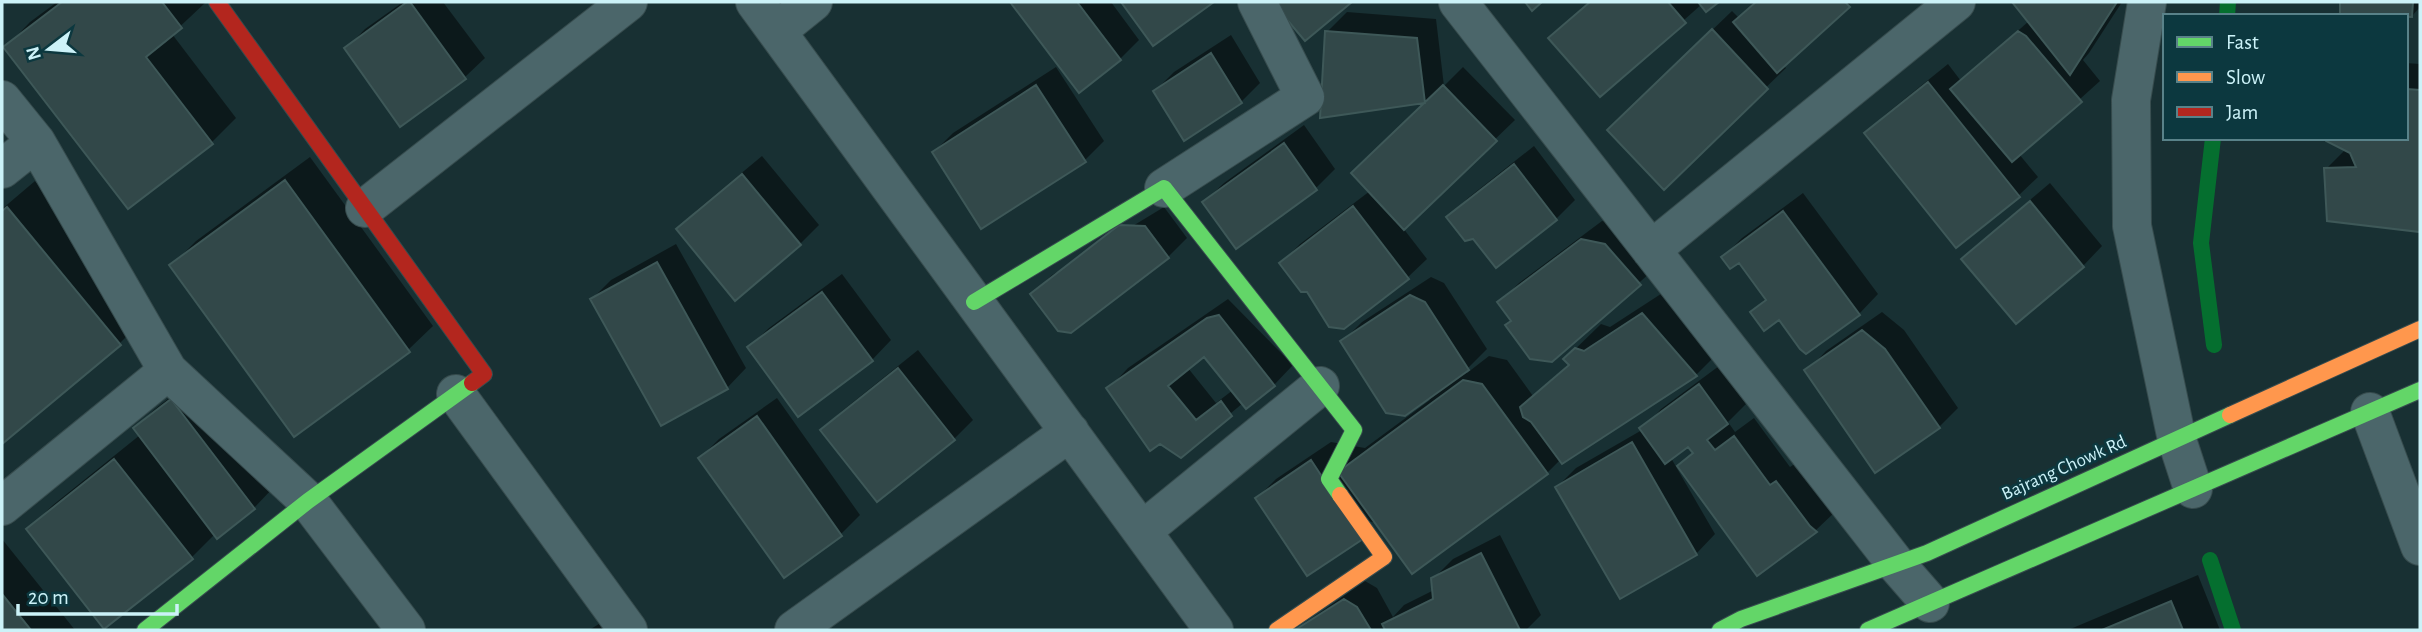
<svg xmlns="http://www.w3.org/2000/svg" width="2422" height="632" viewBox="0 0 2422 632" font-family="'Alegreya Sans',sans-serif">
  <rect width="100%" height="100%" fill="#183033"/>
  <path fill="#0007" fill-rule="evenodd" d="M 57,2 L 205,3 L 172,34 L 236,118 L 212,142 L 128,206 L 6,47 L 30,22 Z
    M 403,2 L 443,2 L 485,58 L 465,77 L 400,125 L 346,49 L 365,29 Z
    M 1013,2 L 1111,2 L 1139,40 L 1120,59 L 1079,91 Z
    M 1590,2 L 1716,2 L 1706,9 L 1702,4 L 1600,95 L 1551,38 Z
    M 1756,2 L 1852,2 L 1783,65 L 1786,68 L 1664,187 L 1628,111 L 1732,11 L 1739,18 Z
    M 2014,2 L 2122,2 L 2089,53 L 2083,60 L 2100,81 L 2019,154 L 2038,177 L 2018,196 L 1866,133 L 1886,114 L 1948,64 L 1961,81 L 2029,21 Z
    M 2342,2 L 2420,2 L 2420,7 L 2412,16 L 2342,13 Z
    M 1347,12 L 1436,19 L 1444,86 L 1463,67 L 1515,120 L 1403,228 L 1427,259 L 1407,278 L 1308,290 L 1281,263 L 1300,244 L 1370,191 L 1428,101 L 1322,116 L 1327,32 Z
    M 1231,35 L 1260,83 L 1241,102 L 1155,91 L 1174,72 Z
    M 2406,63 L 2420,64 L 2420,230 L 2328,219 L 2326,169 L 2346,149 L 2406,138 Z
    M 1056,67 L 1104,141 L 1084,161 L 934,152 L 953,133 Z
    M 1304,125 L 1335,169 L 1316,188 L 1236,247 L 1204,202 L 1224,183 Z
    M 1534,146 L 1575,200 L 1556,219 L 1473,237 L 1449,217 L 1468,198 Z
    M 762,156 L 819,225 L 800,244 L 678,230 L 697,210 Z
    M 310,157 L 433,326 L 408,350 L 172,265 L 196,241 Z
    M 35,181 L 147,316 L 120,343 L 2,442 L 2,209 Z
    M 2050,183 L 2102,246 L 2083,266 L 2016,322 L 1964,259 L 1983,240 Z
    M 1803,193 L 1878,294 L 1859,314 L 1779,317 L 1752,312 L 1766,298 L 1739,261 L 1723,257 L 1742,238 Z
    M 1164,207 L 1187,238 L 1168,257 L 1032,294 L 1052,275 Z
    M 1602,221 L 1624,225 L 1659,265 L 1551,361 L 1512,320 L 1500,302 L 1519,283 Z
    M 676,244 L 746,368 L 727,388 L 592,299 L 611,280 Z
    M 842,274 L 891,340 L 872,360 L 798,415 L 749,347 L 769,328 Z
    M 1431,277 L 1444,283 L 1487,349 L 1465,371 L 1467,373 L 1489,356 L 1507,360 L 1533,396 L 1570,363 L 1565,359 L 1601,324 L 1610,327 L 1667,290 L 1721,350 L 1696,375 L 1562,462 L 1561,459 L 1547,473 L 1412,571 L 1377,523 L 1257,498 L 1276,479 L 1331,442 L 1365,448 L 1430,400 L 1343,341 L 1362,322 Z
    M 1228,299 L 1293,365 L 1274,385 L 1243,403 L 1181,455 L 1109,388 L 1128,368 ZM 1205,354 L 1233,390 L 1216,403 L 1188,368 Z
    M 1882,312 L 1904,330 L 1958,408 L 1939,427 L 1807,371 L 1826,351 Z
    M 918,350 L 973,420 L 954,439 L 822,430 L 842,411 Z
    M 1719,366 L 1746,404 L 1728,422 L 1735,432 L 1754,418 L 1790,467 L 1796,463 L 1835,512 L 1816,530 L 1758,573 L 1679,466 L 1694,451 L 1689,444 L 1671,458 L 1715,534 L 1696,554 L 1557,487 L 1576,468 L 1642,430 L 1661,409 Z
    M 191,381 L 273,488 L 254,508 L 215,534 L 192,557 L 104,627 L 28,529 L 53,505 L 140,435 L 135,428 L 155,409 Z
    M 777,398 L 860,515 L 841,534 L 784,575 L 700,458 L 719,439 Z
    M 1500,535 L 1541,615 L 1526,630 L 1295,630 L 1365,581 L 1377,588 L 1393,617 L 1404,605 L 1434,590 L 1433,579 L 1453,559 Z
    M 2,539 L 75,630 L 2,630 Z
    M 2198,575 L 2220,630 L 2068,630 Z
    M 599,624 L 603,630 L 589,630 Z"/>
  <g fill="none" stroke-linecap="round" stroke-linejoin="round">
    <path stroke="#056f2f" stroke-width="16" d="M 2227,16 L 2228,2
      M 2213,138 L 2201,243 L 2214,345
      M 2210,560 L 2233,630"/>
  </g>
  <path fill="#324849" stroke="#3e5858" stroke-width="2" d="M 62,2 L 162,2 L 182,28 L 146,57 L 213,144 L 128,209 L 3,47 Z
    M 407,2 L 410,2 L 466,79 L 400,127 L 344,48 Z
    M 1010,2 L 1077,2 L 1121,60 L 1079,93 Z
    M 1121,2 L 1214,2 L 1153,46 Z
    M 1272,2 L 1352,2 L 1305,41 Z
    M 1525,2 L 1542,2 L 1532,11 Z
    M 1590,2 L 1668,2 L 1686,23 L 1600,97 L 1548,38 Z
    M 1698,2 L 1719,2 L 1706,12 Z
    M 1756,2 L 1845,2 L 1850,7 L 1777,73 L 1733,22 Z
    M 2012,2 L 2117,2 L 2070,75 Z
    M 2340,2 L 2413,2 L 2412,17 L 2340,15 Z
    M 1712,29 L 1768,89 L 1664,190 L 1607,130 Z
    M 1325,31 L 1417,38 L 1425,103 L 1320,118 Z
    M 2018,31 L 2026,36 L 2082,102 L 2012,162 L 1950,89 Z
    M 1211,53 L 1242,103 L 1184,141 L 1153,91 Z
    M 1928,82 L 2020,197 L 1956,248 L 1864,133 Z
    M 1036,85 L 1086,162 L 981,229 L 932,152 Z
    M 1443,85 L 1497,141 L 1404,230 L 1351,173 Z
    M 2406,89 L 2420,90 L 2420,232 L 2327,221 L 2324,168 L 2356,167 L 2350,153 L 2326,141 L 2326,138 L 2406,138 Z
    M 1284,143 L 1317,190 L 1236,249 L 1202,202 Z
    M 1514,164 L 1557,220 L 1496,268 L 1473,239 L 1465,241 L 1446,217 Z
    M 742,174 L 801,245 L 735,301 L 676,229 Z
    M 285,180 L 410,352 L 294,437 L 169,265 Z
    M 2030,201 L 2084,267 L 2016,324 L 1961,259 Z
    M 1353,206 L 1409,279 L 1344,329 L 1329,327 L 1307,292 L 1301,292 L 1279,263 Z
    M 7,207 L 121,345 L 2,444 L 2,211 Z
    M 1783,211 L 1860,315 L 1806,354 L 1800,349 L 1779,320 L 1764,331 L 1750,312 L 1766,300 L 1739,263 L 1730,269 L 1721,257 Z
    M 1119,225 L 1145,226 L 1169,258 L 1071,333 L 1058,331 L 1030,294 Z
    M 1581,239 L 1605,244 L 1641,285 L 1552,362 L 1530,359 L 1505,325 L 1511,321 L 1497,302 Z
    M 657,262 L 728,389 L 661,426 L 590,299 Z
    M 822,292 L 873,361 L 798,417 L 747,347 Z
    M 1410,295 L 1425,302 L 1469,370 L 1405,416 L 1386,413 L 1340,341 Z
    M 1642,313 L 1697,376 L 1562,464 L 1531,422 L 1523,417 L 1520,407 L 1569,365 L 1563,359 L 1575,348 L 1584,351 Z
    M 1219,315 L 1275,386 L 1246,409 L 1204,357 L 1168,386 L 1196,420 L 1221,401 L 1232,416 L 1181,458 L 1160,444 L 1150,451 L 1106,388 L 1207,318 Z
    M 1862,330 L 1885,349 L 1940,428 L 1875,473 L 1804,370 Z
    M 898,368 L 955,440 L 877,502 L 820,430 Z
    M 1463,380 L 1482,384 L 1548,474 L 1412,574 L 1338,472 Z
    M 1699,384 L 1728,424 L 1707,440 L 1715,450 L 1734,436 L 1770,485 L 1776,481 L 1810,526 L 1817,532 L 1757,576 L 1677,466 L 1693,453 L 1688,447 L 1665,464 L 1639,428 Z
    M 171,399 L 255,509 L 217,539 L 133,428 Z
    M 757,416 L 842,536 L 784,578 L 698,458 Z
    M 1632,442 L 1697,555 L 1620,599 L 1555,487 Z
    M 114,459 L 193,559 L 104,629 L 26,529 Z
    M 1311,460 L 1363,539 L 1307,576 L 1255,498 Z
    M 1481,553 L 1520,630 L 1385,630 L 1382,624 L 1433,599 L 1431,578 Z
    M 2,594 L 31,630 L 2,630 Z
    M 1344,599 L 1357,607 L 1371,630 L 1295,630 Z
    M 2171,601 L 2183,630 L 2102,630 Z"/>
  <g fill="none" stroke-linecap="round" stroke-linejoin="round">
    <defs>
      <path id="street" d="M 755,2 L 1214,630
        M 1458,2 L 1896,564 L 1930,603
        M 2147,2 L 2131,100 L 2132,226 L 2177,440 L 2193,489
        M 777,31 L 813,2
        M 2,100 L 36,142 L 168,371 L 308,501 L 406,630
        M 2,169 L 36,142
        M 1164,188 L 1305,97 L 1257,2
        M 365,208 L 628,2
        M 1651,250 L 1956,2
        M 456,394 L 628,630
        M 2370,412 L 2420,546
        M 2,506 L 168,371
        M 1142,531 L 1320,386
        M 794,630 L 1070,432"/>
      <path id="fast" d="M 974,302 L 1164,188 L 1354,430 L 1329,479 L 1340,495
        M 145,630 L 308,501 L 472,383
        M 1720,630 L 1741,619 L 1927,553 L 2230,415
        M 1868,630 L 2420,390"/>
      <path id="slow" d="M 2230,415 L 2420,329
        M 1277,630 L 1384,557 L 1340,495"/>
      <path id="jam" d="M 217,2 L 484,374 L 472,383"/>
    </defs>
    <use href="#street" stroke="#374c4e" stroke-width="40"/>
    <use href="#fast" stroke="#374c4e" stroke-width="18"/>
    <use href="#slow" stroke="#374c4e" stroke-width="18"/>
    <use href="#jam" stroke="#374c4e" stroke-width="18"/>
    <use href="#street" stroke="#4b666a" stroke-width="38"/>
    <use href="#fast" stroke="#63d668" stroke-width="16"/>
    <use href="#slow" stroke="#ff974d" stroke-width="16"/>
    <use href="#jam" stroke="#b3261e" stroke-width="16"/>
  </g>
  <g text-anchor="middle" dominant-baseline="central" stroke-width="5" stroke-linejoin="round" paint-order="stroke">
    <g font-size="19" fill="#ccf2f8" stroke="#0c383f">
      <text transform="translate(2064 468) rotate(-24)">Bajrang Chowk Rd</text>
    </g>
  </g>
  <rect width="2422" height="632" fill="none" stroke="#ccf2f8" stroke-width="7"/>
  <rect x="2163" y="14" width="245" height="126" fill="#0c383f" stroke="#598289" stroke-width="2"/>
  <rect x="2177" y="37" width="35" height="10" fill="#63d668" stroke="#598289" stroke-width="2"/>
  <text x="2226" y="49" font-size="21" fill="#ccf2f8">Fast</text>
  <rect x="2177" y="72" width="35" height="10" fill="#ff974d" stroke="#598289" stroke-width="2"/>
  <text x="2226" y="84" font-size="21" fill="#ccf2f8">Slow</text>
  <rect x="2177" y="107" width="35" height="10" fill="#b3261e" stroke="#598289" stroke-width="2"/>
  <text x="2226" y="119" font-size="21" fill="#ccf2f8">Jam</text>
  <g transform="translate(49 49) rotate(254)" stroke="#0c383f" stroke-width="5" paint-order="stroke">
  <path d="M0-5L12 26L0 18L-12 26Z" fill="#ccf2f8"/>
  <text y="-10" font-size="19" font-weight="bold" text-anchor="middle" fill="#ccf2f8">N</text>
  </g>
  <path d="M18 604v10h159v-10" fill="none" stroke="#ccf2f8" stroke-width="3.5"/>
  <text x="28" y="604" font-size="21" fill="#ccf2f8" stroke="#0c383f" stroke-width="5" paint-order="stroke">20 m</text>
</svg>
